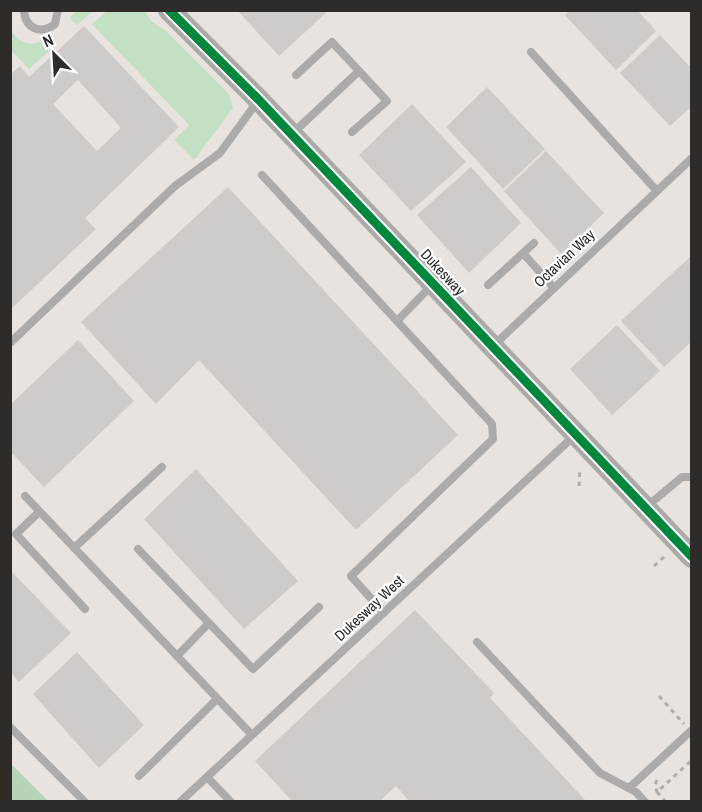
<svg xmlns="http://www.w3.org/2000/svg" width="702" height="812" viewBox="0 0 702 812" font-family="'Archivo Narrow',sans-serif">
  <rect width="100%" height="100%" fill="#e8e3de"/>
  <path fill="#c3e0c4" d="M 76,11 L 76,10 L 93,11 L 77,25 L 70,18 Z
    M 107,11 L 145,11 L 151,21 L 166,31 L 229,94 L 233,108 L 194,160 L 174,140 L 189,125 L 92,24 Z
    M 10,30 C 19,42 29,48 43,40 L 52,48 L 29,69 L 11,50 Z"/>
  <path fill="#b5d3b8" d="M 10,764 L 11,764 L 48,801 L 11,801 Z"/>
  <path fill="#cfcbc8" fill-rule="evenodd" d="M 237,10 L 324,10 L 326,13 L 279,56 Z
    M 570,10 L 637,10 L 656,31 L 616,70 L 565,15 Z
    M 84,26 L 179,127 L 85,218 L 96,229 L 10,310 L 10,75 L 20,66 L 29,77 ZM 78,80 L 121,128 L 97,151 L 53,104 Z
    M 660,35 L 692,69 L 692,106 L 670,126 L 620,73 Z
    M 487,87 L 545,149 L 503,189 L 446,127 Z
    M 412,104 L 466,162 L 411,211 L 359,155 Z
    M 546,151 L 604,213 L 561,254 L 504,191 Z
    M 471,167 L 521,223 L 469,273 L 417,215 Z
    M 228,187 L 458,435 L 356,530 L 199,360 L 156,404 L 81,322 Z
    M 692,255 L 692,341 L 664,367 L 621,321 Z
    M 617,325 L 660,371 L 612,415 L 570,369 Z
    M 78,340 L 134,401 L 44,487 L 10,451 L 10,405 Z
    M 196,469 L 298,581 L 244,629 L 144,519 Z
    M 10,570 L 71,633 L 19,682 L 10,672 Z
    M 415,610 L 494,693 L 490,698 L 587,802 L 410,802 L 396,786 L 379,802 L 293,802 L 255,761 Z
    M 77,652 L 144,725 L 99,768 L 33,694 Z"/>
  <g fill="none" stroke-linecap="round" stroke-linejoin="round">
    <path stroke="#b0adab" stroke-width="3" stroke-dasharray="4.5 4.5" stroke-linecap="butt" d="M 579,486 L 580,468
      M 654,566 L 665,556
      M 659,696 L 684,724
      M 657,780 L 655,785 L 657,792
      M 666,802 L 657,792 L 692,760"/>
    <path stroke="#acaba9" stroke-width="8" d="M 24,10 C 25,29 41,35 55,24 L 58,10
      M 531,52 L 657,191
      M 296,75 L 332,42 L 387,101 L 352,132
      M 293,133 L 359,71
      M 262,175 L 492,424 L 493,439 L 351,576 L 384,613
      M 523,253 L 553,287
      M 488,285 L 534,243
      M 397,321 L 433,284
      M 10,343 L 175,186 L 220,153 L 257,102
      M 494,345 L 692,158
      M 25,496 L 252,735
      M 646,507 L 682,477 L 692,477
      M 39,512 L 16,534 L 85,609
      M 74,548 L 162,467
      M 138,549 L 253,669 L 319,607
      M 477,642 L 600,773 L 636,792 L 645,802
      M 177,656 L 209,623
      M 10,727 L 85,802
      M 139,776 L 217,699
      M 207,777 L 231,802
      M 629,788 L 692,730
      M 180,802 L 575,435"/>
    <path stroke="#acaaa7" stroke-width="22" d="M 169,10 L 259,100 L 692,557"/>
    <defs>
      <path id="cycleway" d="M 169,10 L 259,100 L 692,557"/>
    </defs>
    <use href="#cycleway" stroke="#fff" stroke-width="13"/>
    <use href="#cycleway" stroke="#00873e" stroke-width="9"/>
  </g>
  <g text-anchor="middle" dominant-baseline="central" stroke-width="4.5" stroke-linejoin="round" paint-order="stroke">
    <g font-size="15" fill="#2e2b28" stroke="#fff">
      <text transform="translate(564 258) rotate(-43)">Octavian Way</text>
      <text transform="translate(443 272) rotate(47)">Dukesway</text>
      <text transform="translate(369 608) rotate(-43)">Dukesway West</text>
    </g>
  </g>
  <rect width="702" height="812" fill="none" stroke="#2e2b28" stroke-width="24"/>
  <g transform="translate(54 54) rotate(336)" stroke="#ffffff" stroke-width="4.5" paint-order="stroke">
  <path d="M0-4.5L10 22L0 15L-10 22Z" fill="#2e2b28"/>
  <text y="-9" font-size="16" font-weight="bold" text-anchor="middle" fill="#2e2b28">N</text>
  </g>
</svg>
